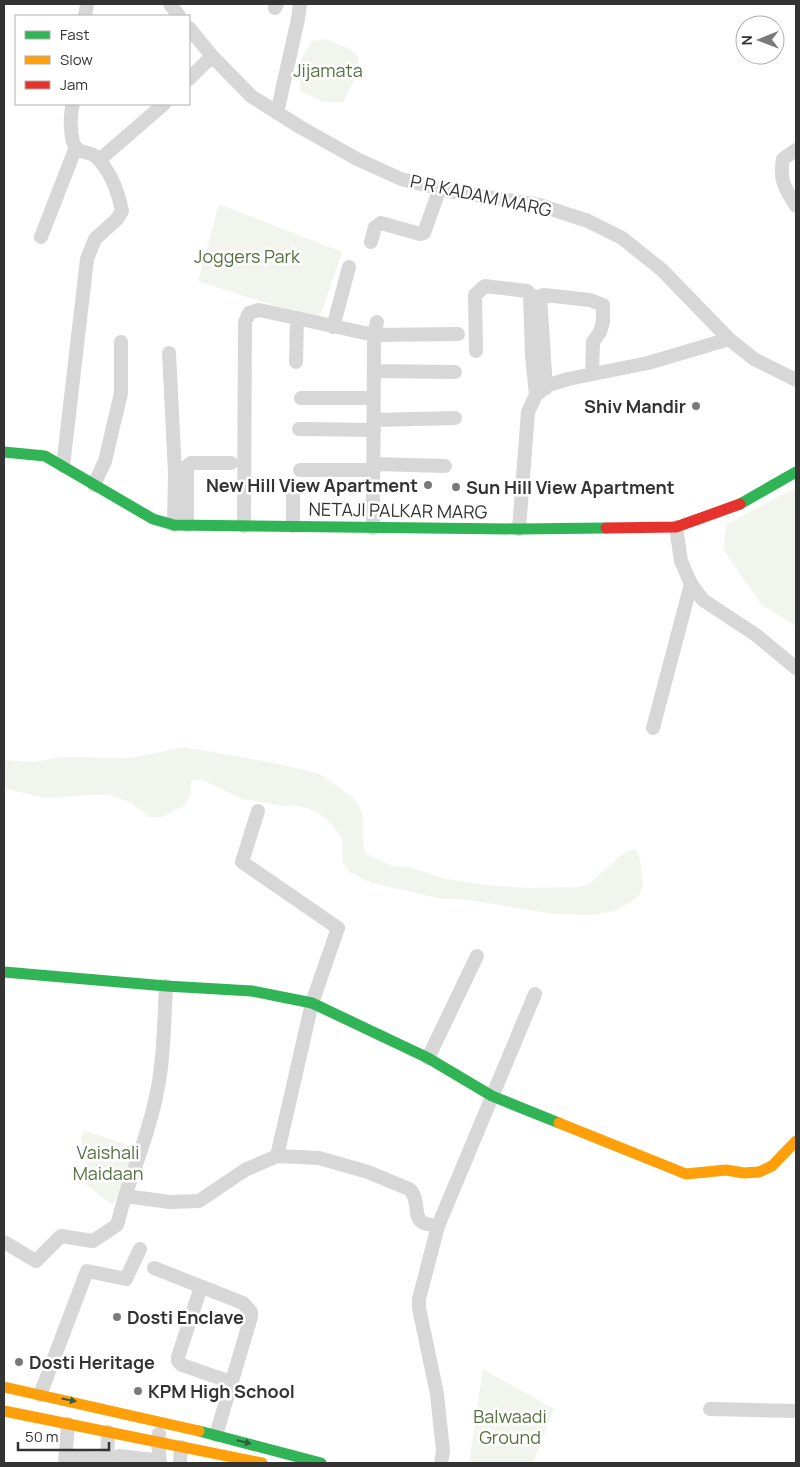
<svg xmlns="http://www.w3.org/2000/svg" width="800" height="1467" viewBox="0 0 800 1467" font-family="Manrope,sans-serif">
  <rect width="100%" height="100%" fill="#fff"/>
  <path fill="#f1f5ed" d="M 326,39 L 351,50 L 359,57 L 355,78 L 343,102 L 324,102 L 300,91 L 301,59 L 312,41 Z
    M 219,204 L 342,252 L 319,320 L 198,281 Z
    M 796,488 L 796,626 L 761,604 L 723,549 L 727,524 Z
    M 183,747 L 274,763 L 320,774 L 352,797 L 359,806 L 363,817 L 363,842 L 366,854 L 391,866 L 409,867 L 446,879 L 487,885 L 526,888 L 578,887 L 589,884 L 625,852 L 636,849 L 640,860 L 643,885 L 639,896 L 618,910 L 593,915 L 553,914 L 469,900 L 438,898 L 372,883 L 350,872 L 343,862 L 342,838 L 327,819 L 317,812 L 305,807 L 293,805 L 284,806 L 242,799 L 203,780 L 191,781 L 191,794 L 185,805 L 161,817 L 149,817 L 130,802 L 107,794 L 45,798 L 4,788 L 4,760 L 35,762 L 61,757 L 131,758 Z
    M 85,1131 L 138,1148 L 113,1205 L 76,1177 L 85,1168 L 86,1162 L 81,1137 Z
    M 483,1369 L 554,1409 L 533,1463 L 469,1463 Z"/>
  <g fill="none" stroke-linecap="round" stroke-linejoin="round">
    <path stroke="#d7d7d7" stroke-width="14" d="M 170,4 L 179,16
      M 275,8 L 277,4
      M 85,16 L 87,4
      M 189,28 L 212,56 L 251,96 L 300,127 L 357,159 L 401,179 L 449,191 L 539,205 L 588,221 L 622,238 L 662,270 L 729,339 L 754,359 L 796,380
      M 189,79 L 212,56
      M 277,113 L 298,19 L 300,4
      M 796,150 L 783,159 C 779,180 785,188 796,206
      M 105,155 L 164,104
      M 41,237 L 76,147
      M 371,242 L 375,227 L 381,223 L 420,234 L 424,233 L 440,188
      M 377,322 L 374,335 L 458,334
      M 333,327 L 349,267
      M 476,351 L 475,295 L 485,286 L 527,291 L 530,294 L 532,356 L 536,395
      M 169,353 L 175,473 L 174,525
      M 296,362 L 297,318
      M 375,371 L 455,372
      M 546,388 L 540,296 L 544,295 L 590,300 L 603,305 L 603,322 L 600,332 L 593,342 L 592,374
      M 301,398 L 374,398
      M 374,420 L 455,418
      M 299,429 L 374,430
      M 374,464 L 445,466
      M 63,466 L 87,259 L 95,239 L 117,219 L 122,211 C 118,191 110,170 95,156 C 90,152 82,153 77,149 C 69,141 70,114 73,104
      M 300,470 L 374,470
      M 94,485 L 105,461 L 121,393 L 121,342
      M 187,525 L 187,466 L 191,463 L 231,463
      M 244,526 L 245,322 L 249,313 L 259,310 L 374,335 L 373,528
      M 293,526 L 293,488
      M 676,527 L 681,561 L 691,584 L 703,600 L 756,635 L 796,668
      M 519,529 L 528,412 L 536,395 L 549,385 L 568,379 L 648,363 L 729,339
      M 653,728 L 691,584
      M 258,811 L 242,862 L 338,928 L 312,1003 L 277,1156
      M 428,1058 L 477,956
      M 125,1196 C 136,1164 149,1131 156,1097 C 164,1061 164,1023 166,986
      M 4,1242 L 36,1261 L 61,1236 L 93,1241 L 117,1225 L 125,1196 L 170,1202 L 199,1201 L 245,1170 L 277,1156 L 319,1158 L 368,1172 L 409,1189 C 420,1197 413,1217 422,1222 C 426,1225 433,1225 438,1226
      M 154,1268 L 243,1303 L 251,1312 L 251,1317 L 216,1435
      M 201,1287 L 178,1357 L 178,1361 L 182,1365 L 231,1382
      M 40,1395 L 87,1271 L 126,1279 L 140,1249
      M 710,1409 L 796,1411
      M 159,1434 L 158,1443 L 160,1463
      M 119,1456 L 153,1460
      M 66,1457 L 107,1459
      M 65,1463 L 68,1424
      M 107,1463 L 108,1432
      M 180,1463 L 181,1447
      M 441,1463 L 443,1451 L 437,1394 L 419,1308 L 419,1299 L 438,1226 L 535,994"/>
    <path stroke="#30b455" stroke-width="11" d="M 4,452 L 45,456 L 153,519 L 174,525 L 519,529 L 606,528
      M 740,504 L 796,472
      M 4,972 L 166,986 L 252,991 L 312,1003 L 428,1058 L 492,1096 L 559,1123
      M 199,1431 L 321,1463"/>
    <path stroke="#ff9f0a" stroke-width="11" d="M 559,1123 L 686,1174 L 726,1170 L 744,1173 L 759,1172 L 772,1166 L 796,1141
      M 4,1387 L 199,1431
      M 4,1411 L 262,1463"/>
    <path stroke="#e5322d" stroke-width="11" d="M 606,528 L 676,527 L 740,504"/>
  </g>
  <defs><path id="oneway-solid" d="M-6-.8H1V-3.2L6.5 0L1 3.2V.8H-6Z" transform="scale(1.25)"/></defs>
  <g fill="#32603f">
    <use href="#oneway-solid" transform="translate(69 1400) rotate(11)"/>
    <use href="#oneway-solid" transform="translate(244 1442) rotate(14)"/>
  </g>
  <g fill="#7a7a7a" stroke="#fff" stroke-width="2">
    <circle cx="696" cy="406" r="5"/>
    <circle cx="428" cy="485" r="5"/>
    <circle cx="456" cy="487" r="5"/>
    <circle cx="117" cy="1317" r="5"/>
    <circle cx="19" cy="1362" r="5"/>
    <circle cx="138" cy="1391" r="5"/>
  </g>
  <g text-anchor="middle" dominant-baseline="central" stroke-width="5" stroke-linejoin="round" paint-order="stroke">
    <g font-size="18" fill="#56703f" stroke="#fff">
      <text x="328" y="70">Jijamata</text>
      <text x="247" y="256">Joggers Park</text>
      <text x="108" y="1152">Vaishali<tspan x="108" dy="21">Maidaan</tspan></text>
      <text x="510" y="1416">Balwaadi<tspan x="510" dy="21">Ground</tspan></text>
    </g>
    <g font-size="18" fill="#333" stroke="#fff">
      <text transform="translate(481 195) rotate(12)">P R KADAM MARG</text>
      <text transform="translate(398 510) rotate(1)">NETAJI PALKAR MARG</text>
    </g>
    <g font-size="18" font-weight="bold" fill="#333" stroke="#fff" text-anchor="start">
      <text x="686" y="406" text-anchor="end">Shiv Mandir</text>
      <text x="418" y="485" text-anchor="end">New Hill View Apartment</text>
      <text x="466" y="487">Sun Hill View Apartment</text>
      <text x="127" y="1317">Dosti Enclave</text>
      <text x="29" y="1362">Dosti Heritage</text>
      <text x="148" y="1391">KPM High School</text>
    </g>
  </g>
  <rect width="800" height="1467" fill="none" stroke="#333333" stroke-width="10"/>
  <rect x="15" y="15" width="175" height="90" fill="#ffffff" stroke="#adadad"/>
  <rect x="25" y="31" width="25" height="8" fill="#30b455" stroke="#adadad"/>
  <text x="60" y="40" font-size="15" fill="#333333">Fast</text>
  <rect x="25" y="56" width="25" height="8" fill="#ff9f0a" stroke="#adadad"/>
  <text x="60" y="65" font-size="15" fill="#333333">Slow</text>
  <rect x="25" y="81" width="25" height="8" fill="#e5322d" stroke="#adadad"/>
  <text x="60" y="90" font-size="15" fill="#333333">Jam</text>
  <g transform="translate(760 40) rotate(269)"><circle r="24" fill="#ffffff" stroke="#adadad"/>
  <path d="M0-4L9 19L0 12L-9 19Z" fill="#7a7a7a"/>
  <text y="-8" font-size="14" font-weight="bold" text-anchor="middle" fill="#333333">N</text>
  </g>
  <path d="M18 1442v8h91v-8" fill="none" stroke="#333333" stroke-width="2.5"/>
  <text x="25" y="1442" font-size="15" fill="#333333" stroke="#ffffff" stroke-width="4" paint-order="stroke">50 m</text>
</svg>
